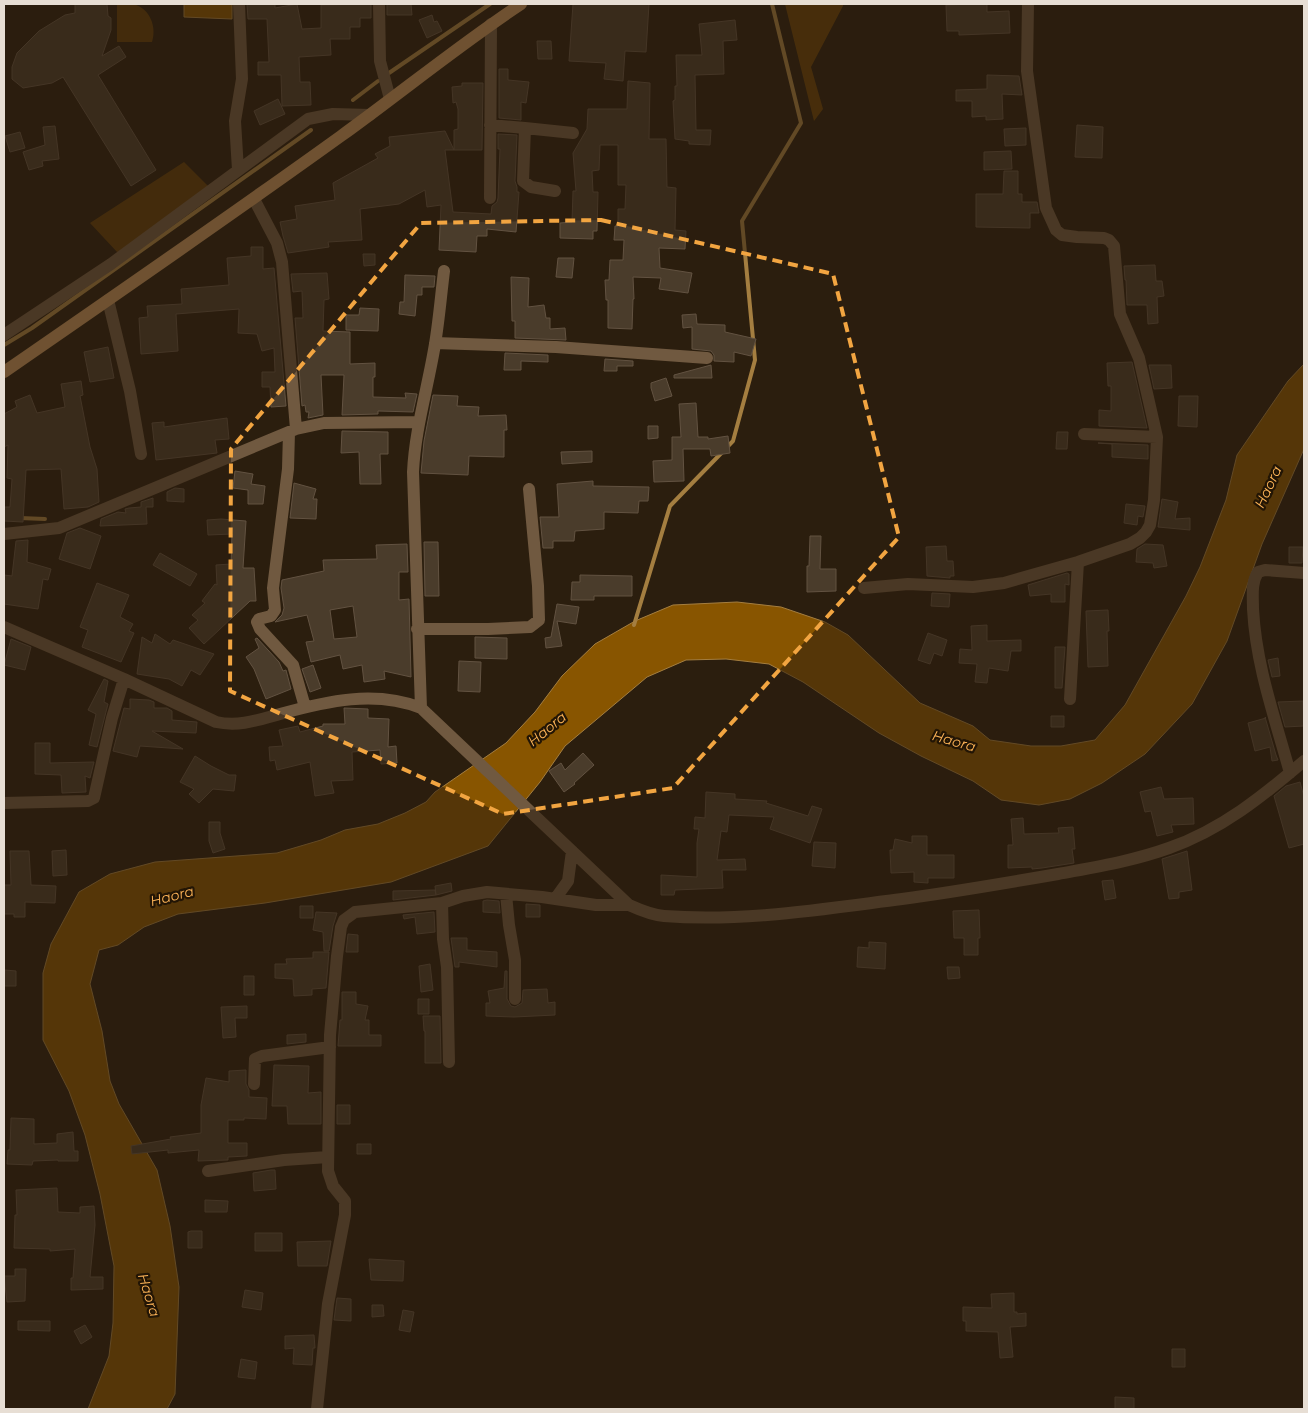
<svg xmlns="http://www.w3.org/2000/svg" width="1308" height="1413" viewBox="0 0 1308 1413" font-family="Montserrat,sans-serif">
  <rect width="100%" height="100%" fill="#2b1e0e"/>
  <path fill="#603d0b" d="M 117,4 C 121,4 128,3 133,4 C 150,8 157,27 152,42 L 117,42 Z
    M 184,162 L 210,188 L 118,253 L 90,223 Z"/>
  <path fill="#694208" d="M 785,4 L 843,4 L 843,6 L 811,67 L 823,109 L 814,121 Z"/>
  <path fill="#850" stroke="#a47e40" d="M 184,4 L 232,4 L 232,19 L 184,17 Z
    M 1304,364 L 1304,449 L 1262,544 L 1227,641 L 1192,704 L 1145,754 L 1102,783 L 1070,799 L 1039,805 L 1001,800 L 973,781 L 921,756 L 879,733 L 803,682 L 769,664 L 726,659 L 686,660 L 647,677 L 565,746 L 540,782 L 488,846 L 391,882 L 265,903 L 178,914 L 144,927 L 118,945 L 99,950 L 90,984 L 102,1031 L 110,1081 L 119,1104 L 157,1170 L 170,1226 L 179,1287 L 175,1394 L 167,1409 L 88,1409 L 109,1356 L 113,1323 L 114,1266 L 100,1194 L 85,1135 L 69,1091 L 43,1040 L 43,973 L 51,944 L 79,892 L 110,874 L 155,862 L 277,853 L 321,840 L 345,830 L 378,824 L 405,813 L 426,802 L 435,792 L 506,743 L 535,712 L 562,676 L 595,644 L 635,621 L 673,605 L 737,602 L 781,607 L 825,622 L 848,635 L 920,703 L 973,726 L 990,740 L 1031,746 L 1061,746 L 1095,740 L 1125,705 L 1186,596 L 1200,567 L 1226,500 L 1237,455 L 1288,381 Z"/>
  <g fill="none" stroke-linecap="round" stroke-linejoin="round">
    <path stroke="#a47e40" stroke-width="4" d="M 389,73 L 490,4
      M 353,100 L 378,81
      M 4,345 L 32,328 L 311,130
      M 20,518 L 45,519
      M 634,625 L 670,506 L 733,441 L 755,360 L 742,221 L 801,123 L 772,4"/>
  </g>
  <path fill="#4a3c2b" stroke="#625241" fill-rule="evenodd" d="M 75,4 L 107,4 L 108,16 L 111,18 L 111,30 L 102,56 L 119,46 L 126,57 L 98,75 L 156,170 L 131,186 L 63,77 L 52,83 L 23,88 L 12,79 L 12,67 L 17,53 L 39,31 L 65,15 L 75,13 Z
    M 247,4 L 275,4 L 275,8 L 297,4 L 302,29 L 321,28 L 321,5 L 371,4 L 371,18 L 360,18 L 360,27 L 350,27 L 350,39 L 330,39 L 331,55 L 299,57 L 300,82 L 310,82 L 311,105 L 282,106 L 281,75 L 258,75 L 258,62 L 269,62 L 267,19 L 248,19 Z
    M 387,4 L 411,4 L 412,15 L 387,15 Z
    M 573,4 L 649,4 L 646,52 L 625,51 L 623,81 L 604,79 L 606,63 L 569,61 Z
    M 974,4 L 987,4 L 987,12 L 1009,11 L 1010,33 L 959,35 L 959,31 L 947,31 L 946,5 Z
    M 432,15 L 434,22 L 437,21 L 442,31 L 427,38 L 419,20 Z
    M 735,20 L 737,40 L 723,41 L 724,74 L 695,75 L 696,130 L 711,130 L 710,145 L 689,144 L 689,141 L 675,139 L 673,101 L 675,100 L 675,86 L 677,86 L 676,55 L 702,55 L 699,24 Z
    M 537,41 L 551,41 L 552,59 L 538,59 Z
    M 499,69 L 508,69 L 508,80 L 529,82 L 526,103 L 521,102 L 521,120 L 499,118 Z
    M 987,75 L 1019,76 L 1022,95 L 1002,94 L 1003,119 L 986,120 L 986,116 L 972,117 L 972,101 L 956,101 L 956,90 L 987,89 Z
    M 628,81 L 650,83 L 649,139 L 666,139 L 667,187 L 676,188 L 675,230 L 686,231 L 685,249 L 659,248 L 660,268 L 692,273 L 688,293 L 659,289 L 661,278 L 633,277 L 634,299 L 633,299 L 632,329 L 608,328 L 608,300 L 606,300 L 605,280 L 609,280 L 610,260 L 623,260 L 624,240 L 614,240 L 615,226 L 618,226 L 618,209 L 625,209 L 626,185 L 618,185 L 618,145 L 600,145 L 599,170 L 592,171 L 593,192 L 598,192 L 597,231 L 593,231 L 593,239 L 560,238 L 560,223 L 572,222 L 573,191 L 576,191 L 573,153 L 587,129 L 588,109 L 627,109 Z
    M 462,83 L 483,83 L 482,150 L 454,150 L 454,130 L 458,129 L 458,109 L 456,102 L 453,103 L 452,87 L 462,86 Z
    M 278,99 L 285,114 L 260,125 L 254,111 Z
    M 1077,125 L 1103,127 L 1102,158 L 1075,157 Z
    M 55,126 L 59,159 L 42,161 L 43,166 L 29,170 L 23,152 L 45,145 L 43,127 Z
    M 1026,128 L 1026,145 L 1005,146 L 1004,129 Z
    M 445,131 L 454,150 L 445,150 L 453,212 L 491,214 L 492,206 L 497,202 L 498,198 L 500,149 L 498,149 L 498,134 L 517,135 L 515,181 L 517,187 L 517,192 L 519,192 L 516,232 L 487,229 L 487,236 L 477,236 L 476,252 L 439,250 L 441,205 L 427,207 L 425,190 L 399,204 L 360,209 L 362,240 L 328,242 L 329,247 L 288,253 L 283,236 L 280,222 L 297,219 L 295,206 L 335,200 L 333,183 L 378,158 L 375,154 L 390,146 L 389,137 Z
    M 20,132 L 25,148 L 10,152 L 5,136 Z
    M 1011,151 L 1012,169 L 984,170 L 984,152 Z
    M 1004,171 L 1018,171 L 1018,194 L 1022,194 L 1022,202 L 1037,202 L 1039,213 L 1030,213 L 1030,228 L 976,227 L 976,194 L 1003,194 Z
    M 251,247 L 263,247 L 263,269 L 274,268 L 286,406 L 271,407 L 270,387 L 262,387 L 262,372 L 275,372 L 274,348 L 262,351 L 257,334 L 238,333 L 239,309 L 176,314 L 178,351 L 141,354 L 139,318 L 148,317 L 147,306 L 182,304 L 181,289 L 229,285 L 227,258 L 251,256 Z
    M 363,254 L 375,254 L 375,265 L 364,266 Z
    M 558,258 L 574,258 L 572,278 L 556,277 Z
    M 1155,265 L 1156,281 L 1162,281 L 1164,296 L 1157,297 L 1158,323 L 1148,324 L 1147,305 L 1127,305 L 1126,280 L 1125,280 L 1124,266 Z
    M 327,273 L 329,299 L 324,300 L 323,331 L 350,332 L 350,364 L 375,363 L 375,377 L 373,377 L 373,397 L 406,398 L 405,393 L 417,394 L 413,412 L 378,411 L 378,414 L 342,415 L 344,375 L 321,375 L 323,415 L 308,418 L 309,412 L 306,412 L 305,405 L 302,406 L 295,318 L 303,318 L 302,291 L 293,292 L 291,274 Z
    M 405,275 L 435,276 L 434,287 L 422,287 L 422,295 L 417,295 L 415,316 L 399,314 L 400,302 L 404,302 Z
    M 511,277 L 529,278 L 528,307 L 544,305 L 546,318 L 550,318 L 550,329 L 565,328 L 566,340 L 515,338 L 515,321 L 512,321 Z
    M 360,308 L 379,309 L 378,331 L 346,330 L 346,315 L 359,315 Z
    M 696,314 L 697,324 L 725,325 L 725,332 L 756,339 L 751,356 L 734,352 L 734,362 L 714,361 L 714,355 L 711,351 L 692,349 L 692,327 L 683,328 L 682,315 Z
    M 108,347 L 114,378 L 90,382 L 84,352 Z
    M 505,353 L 548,355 L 548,362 L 521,361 L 521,370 L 504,370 Z
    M 605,359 L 633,361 L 633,366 L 617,366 L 617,371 L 604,371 Z
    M 1132,362 L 1147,428 L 1099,426 L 1099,410 L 1111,411 L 1111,386 L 1108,386 L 1107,363 Z
    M 711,365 L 712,378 L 674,378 L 674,375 Z
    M 1149,365 L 1171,365 L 1172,388 L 1154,389 Z
    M 666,378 L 672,396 L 655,401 L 651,388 L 651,383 Z
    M 81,381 L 83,395 L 80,396 L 90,447 L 97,469 L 99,502 L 88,507 L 64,509 L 61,469 L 26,470 L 23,522 L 4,521 L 4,507 L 10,507 L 12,479 L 7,478 L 8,445 L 4,447 L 4,414 L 17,407 L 15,401 L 30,395 L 37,413 L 65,407 L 61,384 Z
    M 433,395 L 458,396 L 457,406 L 479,407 L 478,416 L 506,415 L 507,430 L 504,430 L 504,457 L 469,456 L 468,475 L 421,473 L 424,441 Z
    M 1179,396 L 1198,396 L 1197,427 L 1178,426 Z
    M 696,403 L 698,437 L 708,437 L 708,439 L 728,436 L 730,453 L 711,456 L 710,449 L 683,449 L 684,481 L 654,482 L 653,461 L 672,460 L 672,437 L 681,437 L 679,404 Z
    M 227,418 L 229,439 L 215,440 L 217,453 L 156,460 L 152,423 L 164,422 L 164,427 Z
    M 648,426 L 658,426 L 658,438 L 648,439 Z
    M 342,431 L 388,432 L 388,454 L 380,454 L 381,484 L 360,484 L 359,452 L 341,453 Z
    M 1057,432 L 1068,432 L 1067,449 L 1056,449 Z
    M 1098,443 L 1148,445 L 1148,459 L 1112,457 L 1112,444 Z
    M 592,451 L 592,462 L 562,464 L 561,452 Z
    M 235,471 L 253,474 L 251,484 L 265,486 L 263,504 L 248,504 L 248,490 L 233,488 Z
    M 593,481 L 593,486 L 649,487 L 648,501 L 639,501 L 638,513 L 604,512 L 604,529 L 575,531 L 574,541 L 553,541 L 553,548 L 543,548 L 540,517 L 559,517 L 557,484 Z
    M 294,483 L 316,489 L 313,499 L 317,499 L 316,519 L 290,518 Z
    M 175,488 L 184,489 L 184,502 L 167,501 L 167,492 Z
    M 153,498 L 153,507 L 146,507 L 147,524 L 100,526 L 101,519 L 118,512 L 126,513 L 125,509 L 129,508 L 141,507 L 141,502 Z
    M 1162,499 L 1178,502 L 1175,519 L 1190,518 L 1190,530 L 1158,527 Z
    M 1126,504 L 1145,506 L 1143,517 L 1138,516 L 1137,525 L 1124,523 Z
    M 221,519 L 246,521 L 243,568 L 254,568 L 256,601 L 250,601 L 204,644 L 189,628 L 198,620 L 192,615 L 205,603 L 202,601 L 215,584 L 217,585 L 216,565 L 231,564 L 232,534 L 208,535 L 207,520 Z
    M 80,528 L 101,536 L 90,569 L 59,559 L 67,533 Z
    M 810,536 L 821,536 L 820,569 L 836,569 L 836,591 L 807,592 L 807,566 L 809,566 Z
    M 28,540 L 27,562 L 51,569 L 48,580 L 43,579 L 38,609 L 4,604 L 4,575 L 12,576 L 16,541 Z
    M 424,542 L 438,542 L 439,596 L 425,596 Z
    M 407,544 L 408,572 L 399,572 L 399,600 L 409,599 L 411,677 L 384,671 L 385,679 L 364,682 L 362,665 L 343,669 L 340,655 L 311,662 L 306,642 L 314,641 L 307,615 L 275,622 L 282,615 L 284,608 L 281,588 L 282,580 L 324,571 L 323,560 L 377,559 L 376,545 ZM 353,606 L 357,637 L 334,639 L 330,610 Z
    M 1145,544 L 1163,545 L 1167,566 L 1154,568 L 1153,563 L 1136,562 L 1137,549 Z
    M 946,546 L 947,561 L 953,561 L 954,576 L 950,576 L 950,578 L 927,576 L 926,547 Z
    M 1289,547 L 1303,547 L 1302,563 L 1289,563 Z
    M 160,553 L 197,574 L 190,586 L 153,565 Z
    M 1067,573 L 1069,574 L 1069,585 L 1065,584 L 1065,602 L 1051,602 L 1051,594 L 1030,596 L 1028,585 Z
    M 580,575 L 632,576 L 632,596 L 594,596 L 594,600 L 571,600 L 572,582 L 580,582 Z
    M 97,583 L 129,595 L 120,617 L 133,624 L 129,631 L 134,633 L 121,662 L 82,647 L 88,630 L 80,627 Z
    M 932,593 L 950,594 L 949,607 L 931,606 Z
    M 557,604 L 579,607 L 576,624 L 557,621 L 562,646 L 546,648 L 545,638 L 551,637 Z
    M 1108,610 L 1109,631 L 1107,631 L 1108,666 L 1088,667 L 1086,611 Z
    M 987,625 L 987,641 L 1021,640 L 1021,651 L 1011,651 L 1008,671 L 989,668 L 987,683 L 975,682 L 977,664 L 959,663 L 960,649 L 972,650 L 971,626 Z
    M 928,633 L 947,640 L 942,656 L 934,653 L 930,664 L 918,660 Z
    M 155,634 L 170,644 L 173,640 L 214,654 L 200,675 L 191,670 L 182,686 L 169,679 L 137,674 L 142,637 L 152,643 Z
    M 475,637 L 507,638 L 507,659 L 475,658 Z
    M 257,638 L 279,662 L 283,671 L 286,670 L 291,689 L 266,699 L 254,669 L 246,657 L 259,648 L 255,639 Z
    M 11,639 L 31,647 L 25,670 L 4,665 Z
    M 1055,647 L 1065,647 L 1062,688 L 1055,688 Z
    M 1278,658 L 1280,676 L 1272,677 L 1268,660 Z
    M 459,661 L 481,662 L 480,692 L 458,691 Z
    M 313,665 L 321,688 L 310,692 L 302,669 Z
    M 104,679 L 108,681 L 104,702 L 108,704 L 97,747 L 89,745 L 96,714 L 88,710 Z
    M 130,699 L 149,700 L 154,702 L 154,708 L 167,708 L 172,711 L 172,720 L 197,722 L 196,733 L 152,731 L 183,749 L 140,746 L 137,757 L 113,751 L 124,708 L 130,709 Z
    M 1303,701 L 1304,726 L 1285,727 L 1278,702 Z
    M 344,708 L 368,709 L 368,718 L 389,719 L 388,747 L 396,746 L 397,763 L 381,764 L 380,750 L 352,752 L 353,780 L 331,781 L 334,793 L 315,796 L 310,762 L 277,770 L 275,760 L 270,761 L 269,747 L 283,746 L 279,730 L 298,726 L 300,732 L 323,726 L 323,724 L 345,724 Z
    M 1051,716 L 1064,716 L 1064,727 L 1051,727 Z
    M 1265,717 L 1276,755 L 1278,760 L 1272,761 L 1270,747 L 1255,751 L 1248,723 L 1266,718 Z
    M 35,743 L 50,743 L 50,763 L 94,762 L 90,778 L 85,776 L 86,792 L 62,793 L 61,775 L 35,774 Z
    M 583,753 L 594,765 L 574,783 L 575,784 L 564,792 L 549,771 L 561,763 L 565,770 Z
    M 195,756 L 211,766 L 229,775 L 236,775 L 234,791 L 213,789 L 199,803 L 189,794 L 194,789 L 180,782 Z
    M 1300,782 L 1304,797 L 1304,844 L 1289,848 L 1274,796 L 1286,786 Z
    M 1161,787 L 1164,799 L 1193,798 L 1194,824 L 1171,825 L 1173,832 L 1157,836 L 1151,811 L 1145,812 L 1140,792 Z
    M 706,792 L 735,794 L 735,799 L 767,801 L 766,803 L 808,816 L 812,806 L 822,809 L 810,843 L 770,829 L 774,817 L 729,815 L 727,832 L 721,831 L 717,860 L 745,859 L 746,870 L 722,870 L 723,888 L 675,890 L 674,895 L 661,895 L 661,875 L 697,877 L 697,843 L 699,829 L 694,829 L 695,817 L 705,818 Z
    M 1023,818 L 1024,834 L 1059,833 L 1058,828 L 1073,827 L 1075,849 L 1072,849 L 1074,863 L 1042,868 L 1032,869 L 1032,867 L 1008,868 L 1008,845 L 1013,845 L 1011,819 Z
    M 209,822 L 220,822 L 220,833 L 225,849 L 213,853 L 209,841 Z
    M 912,836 L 927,836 L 927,855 L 954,855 L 954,878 L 928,878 L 928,883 L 914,882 L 914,872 L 891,873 L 890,850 L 893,850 L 895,839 L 912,843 Z
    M 814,842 L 836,843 L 835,868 L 812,866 Z
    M 66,850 L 67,875 L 53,876 L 52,851 Z
    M 10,851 L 29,851 L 31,885 L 56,886 L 55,903 L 25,902 L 25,917 L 14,917 L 14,914 L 4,914 L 4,885 L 11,885 Z
    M 1187,851 L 1192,890 L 1179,892 L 1179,898 L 1169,899 L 1162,859 Z
    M 1113,880 L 1116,898 L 1105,900 L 1102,881 Z
    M 451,883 L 452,891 L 436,895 L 435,886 Z
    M 435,890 L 436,895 L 393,900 L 393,891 Z
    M 487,900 L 499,901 L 500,913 L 483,912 L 483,901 Z
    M 526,904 L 540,905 L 540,917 L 526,917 Z
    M 300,906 L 313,906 L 313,918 L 300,918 Z
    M 979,910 L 980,938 L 978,938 L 978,955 L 964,955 L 964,938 L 954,938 L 953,911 Z
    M 316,912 L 337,913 L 333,926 L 329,951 L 324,951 L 323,932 L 313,930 Z
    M 434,912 L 435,932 L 417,934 L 415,917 L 404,919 L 403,915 Z
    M 348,934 L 358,935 L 358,952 L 346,952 Z
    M 451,938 L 467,938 L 467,950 L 497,952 L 497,967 L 459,962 L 459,967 L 455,967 Z
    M 869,942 L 886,943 L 885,969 L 857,967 L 858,947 L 869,948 Z
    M 313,952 L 329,952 L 326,988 L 312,989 L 312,995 L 294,996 L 293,979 L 275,978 L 275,964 L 287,964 L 286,959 L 313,958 Z
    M 430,964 L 433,990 L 421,992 L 419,966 Z
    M 947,967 L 959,967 L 960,978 L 948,979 Z
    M 5,970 L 16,971 L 16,986 L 4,986 Z
    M 505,971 L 507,971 L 507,999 L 511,1006 L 515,1007 L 522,1003 L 523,990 L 547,989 L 548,1003 L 555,1002 L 555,1015 L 514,1017 L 486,1016 L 486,1003 L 490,1003 L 488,991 L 504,988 Z
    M 244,976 L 254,976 L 254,995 L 244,995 Z
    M 342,992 L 356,992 L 356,1004 L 368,1006 L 365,1020 L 369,1020 L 369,1035 L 381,1035 L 381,1046 L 338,1046 L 340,1020 L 342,1020 Z
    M 418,999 L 429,999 L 429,1014 L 418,1014 Z
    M 247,1006 L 247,1018 L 235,1018 L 236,1037 L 223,1038 L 221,1007 Z
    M 423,1016 L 440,1016 L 441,1063 L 425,1063 L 425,1031 L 424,1031 Z
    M 306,1034 L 306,1042 L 287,1044 L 287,1035 Z
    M 274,1065 L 309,1066 L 308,1093 L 321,1092 L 321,1124 L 288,1124 L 287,1106 L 272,1106 Z
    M 246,1070 L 246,1084 L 249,1090 L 249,1097 L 267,1098 L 266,1119 L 244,1118 L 244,1120 L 228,1120 L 228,1143 L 247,1143 L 247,1156 L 228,1157 L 228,1160 L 198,1161 L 199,1150 L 168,1153 L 168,1150 L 132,1154 L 131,1146 L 171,1139 L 170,1137 L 201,1133 L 201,1105 L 206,1078 L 229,1082 L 229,1071 Z
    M 337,1105 L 350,1105 L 350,1124 L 337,1124 Z
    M 11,1118 L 34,1119 L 34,1144 L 57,1143 L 57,1134 L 73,1132 L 74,1151 L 78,1151 L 78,1161 L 58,1161 L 58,1160 L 33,1161 L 32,1165 L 7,1164 L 8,1150 L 10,1150 Z
    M 357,1144 L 371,1144 L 371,1154 L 357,1154 Z
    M 271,1170 L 275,1170 L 276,1189 L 254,1191 L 253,1173 Z
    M 57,1188 L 58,1212 L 80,1213 L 80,1207 L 94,1206 L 95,1225 L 90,1277 L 103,1277 L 103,1289 L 71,1290 L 71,1278 L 73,1278 L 75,1249 L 50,1251 L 50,1249 L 14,1248 L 15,1215 L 17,1215 L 16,1190 Z
    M 205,1200 L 228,1201 L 227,1212 L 205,1212 Z
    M 191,1231 L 202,1231 L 202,1248 L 188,1248 L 188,1232 Z
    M 255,1233 L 282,1233 L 282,1251 L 255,1251 Z
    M 331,1241 L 327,1266 L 298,1266 L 297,1242 Z
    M 369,1259 L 404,1261 L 403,1281 L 371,1280 Z
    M 15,1269 L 26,1269 L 25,1301 L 7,1302 L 4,1276 L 15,1276 Z
    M 245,1290 L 263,1293 L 261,1310 L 242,1307 Z
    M 1014,1293 L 1014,1312 L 1017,1312 L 1017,1314 L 1026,1313 L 1026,1326 L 1010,1327 L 1013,1357 L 1000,1358 L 998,1332 L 966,1331 L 966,1321 L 963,1321 L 963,1307 L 992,1308 L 991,1294 Z
    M 337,1298 L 351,1299 L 351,1321 L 334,1320 Z
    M 372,1305 L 383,1305 L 384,1316 L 372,1317 Z
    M 403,1310 L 414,1312 L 410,1332 L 399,1330 Z
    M 18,1321 L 50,1321 L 50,1331 L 18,1330 Z
    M 85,1325 L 92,1337 L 81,1344 L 74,1331 Z
    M 314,1335 L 315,1348 L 313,1348 L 312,1365 L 293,1364 L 294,1348 L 285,1349 L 285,1336 Z
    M 1172,1349 L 1185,1349 L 1185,1367 L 1172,1367 Z
    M 241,1359 L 257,1362 L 255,1379 L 238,1377 Z
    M 1115,1397 L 1134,1398 L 1134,1409 L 1115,1409 Z"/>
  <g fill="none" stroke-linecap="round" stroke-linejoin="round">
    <path stroke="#705940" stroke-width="12" d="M 379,4 L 380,61 L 390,99
      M 490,125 L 525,128 L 523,181 L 531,187 L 555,191
      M 525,128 L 573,133
      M 238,170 L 235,121 L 242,79 L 239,4
      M 490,198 L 491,24
      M 254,199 L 277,243 L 282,262 L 296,429
      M 108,300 L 130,391 L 141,454
      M 4,335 L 111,264 L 308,119 L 333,114 L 370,115
      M 435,343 L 556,347 L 707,358
      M 289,432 L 288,469 L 273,588 L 275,610 L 271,616 L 259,619 L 257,622 L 260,629 L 293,665 L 305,707
      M 1084,434 L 1157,437
      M 4,534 L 59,528 L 296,429 L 324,423 L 419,422
      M 864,588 L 908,584 L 973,587 L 1004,583 L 1078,562 L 1130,544 L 1140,538 L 1146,532 L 1150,525 L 1154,500 L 1157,437 L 1139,358 L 1120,314 L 1114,246 L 1109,240 L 1104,238 L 1077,237 L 1062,235 L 1056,230 L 1046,208 L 1027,71 L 1028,4
      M 4,627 L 124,679 L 216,722 C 239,727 258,720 280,714 C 327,701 375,690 421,708 L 629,905 C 640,910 652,915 664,916 C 744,922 823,909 902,899 C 954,892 1006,883 1058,874 C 1095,867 1133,861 1169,848 C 1221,830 1263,796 1304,761
      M 417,629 L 488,629 L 530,627 L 539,620 L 538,586 L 529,489
      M 1070,699 L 1078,562
      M 421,708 L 413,472 C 415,429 428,387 435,344 C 439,320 441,295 444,271
      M 1290,773 C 1275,718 1256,666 1253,609 C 1253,596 1251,583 1258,572 L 1265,570 L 1304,573
      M 4,803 L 88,801 L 94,798 L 112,718 L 124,679
      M 506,894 L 509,925 L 515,960 L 515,999
      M 555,899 L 568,881 L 572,851
      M 442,903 L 443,939 L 447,967 L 449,1062
      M 254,1084 L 255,1059 L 262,1056 L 330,1047
      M 208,1171 L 284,1160 L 328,1157
      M 317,1409 L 328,1304 L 345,1215 L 345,1201 L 333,1186 L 328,1171 L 330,1035 L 337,956 L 341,927 L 344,920 L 355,912 L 442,903 L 463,896 L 487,892 L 542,897 L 596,905 L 629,905"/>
    <path stroke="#c0915b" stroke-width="12" d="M 4,372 C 117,294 230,216 341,136 C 402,92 459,45 521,4"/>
  </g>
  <path d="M0 0H1308V1413H0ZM 601,220 L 833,274 L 899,537 L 673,788 L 503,814 L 230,691 L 231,449 L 421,223 Z" fill="#2b1e0e" fill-opacity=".55" fill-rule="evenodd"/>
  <path fill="none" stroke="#f2a541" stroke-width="4" stroke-dasharray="10 6" stroke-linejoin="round" d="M 601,220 L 833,274 L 899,537 L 673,788 L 503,814 L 230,691 L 231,449 L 421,223 Z"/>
  <g text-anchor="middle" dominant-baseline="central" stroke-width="4.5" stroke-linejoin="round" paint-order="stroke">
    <g font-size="14" font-style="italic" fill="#fbb256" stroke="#221505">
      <text transform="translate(1268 487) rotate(-65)">Haora</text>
      <text transform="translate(547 729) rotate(-39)">Haora</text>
      <text transform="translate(954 741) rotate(16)">Haora</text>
      <text transform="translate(172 896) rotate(-14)">Haora</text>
      <text transform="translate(149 1295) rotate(73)">Haora</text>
    </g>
  </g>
  <rect width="1308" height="1413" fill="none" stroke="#e7ded4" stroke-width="10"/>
</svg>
